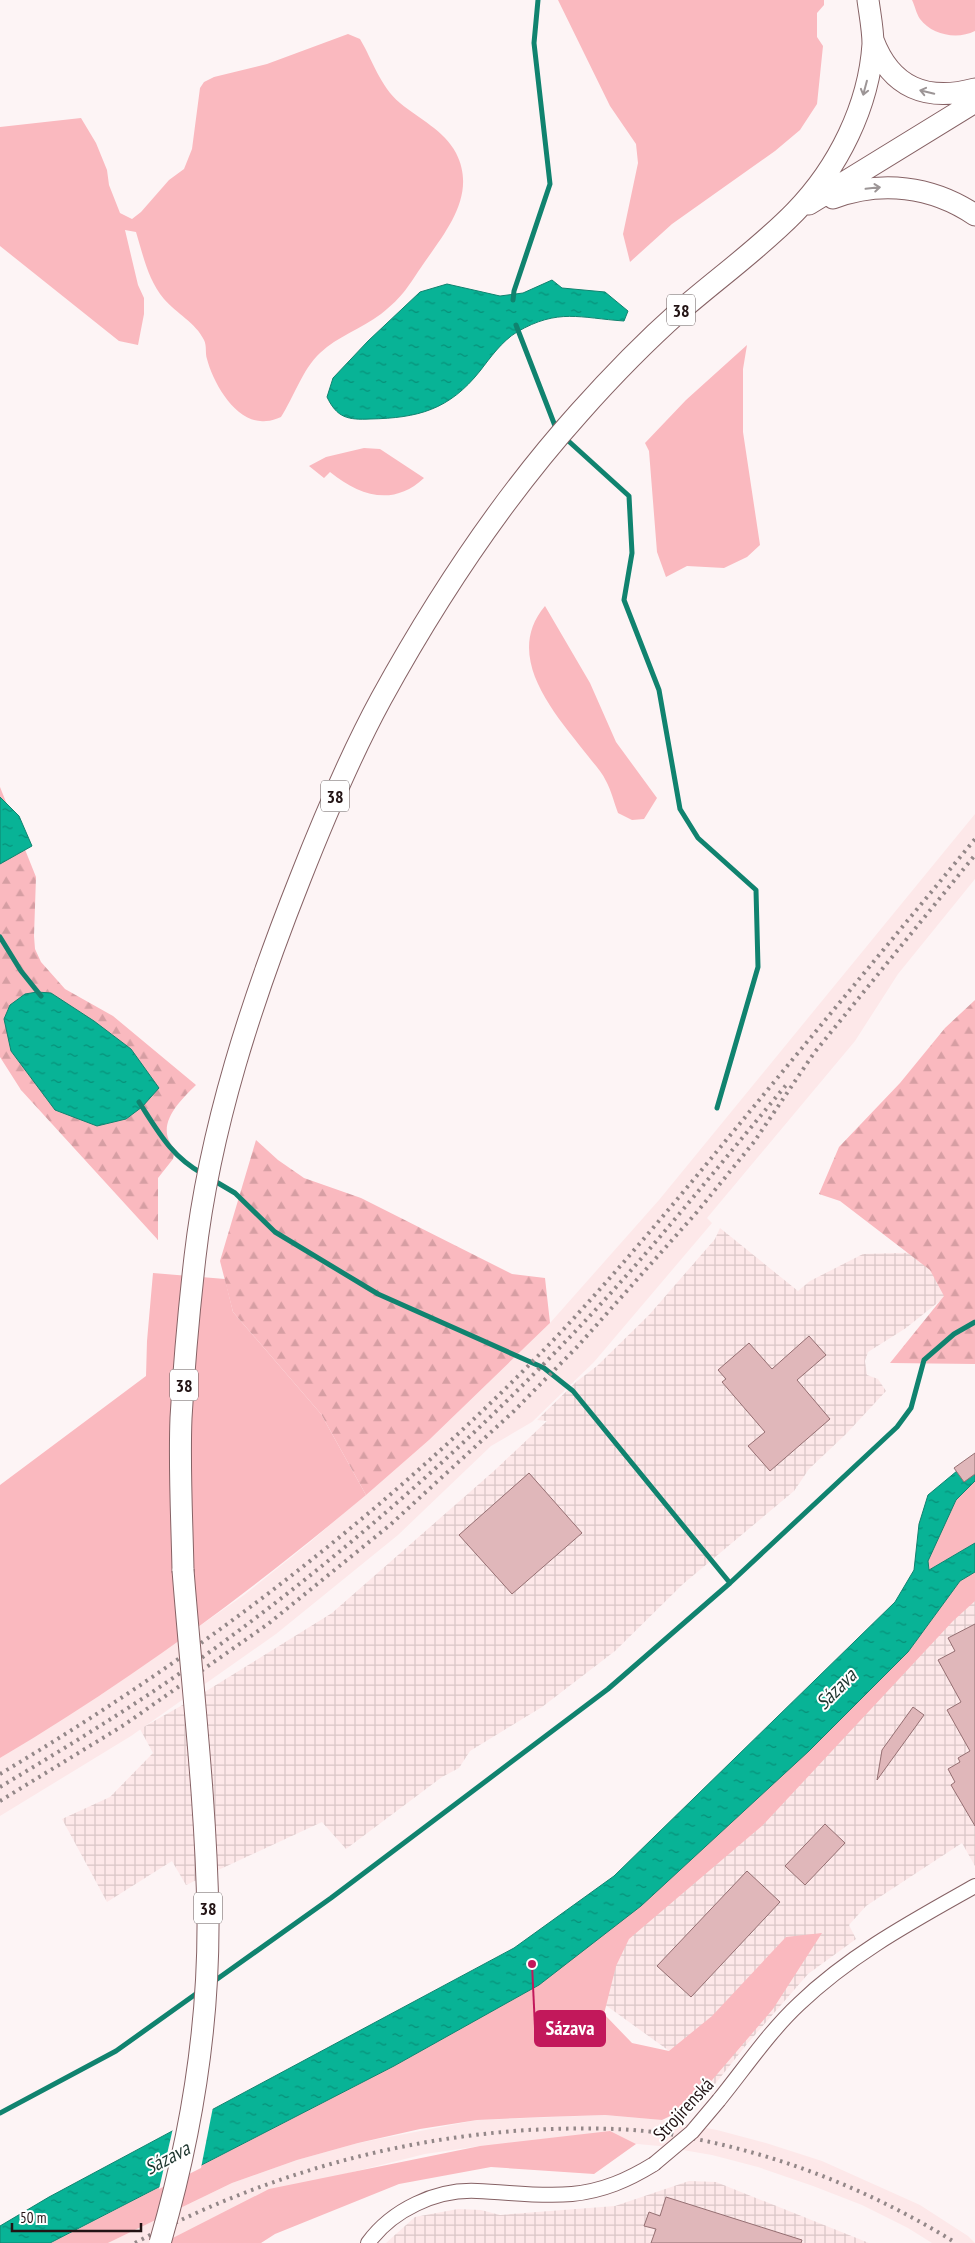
<svg xmlns="http://www.w3.org/2000/svg" width="975" height="2243" viewBox="0 0 975 2243" font-family="'PT Sans Narrow',sans-serif">
  <defs>
    <pattern id="industrial-grid" width="8" height="8" patternUnits="userSpaceOnUse" patternTransform="scale(1.25)"><rect width="8" height="8" fill="#fde8e9"/><path d="M0 4h8M4 0v8" fill="none" stroke="#d9c6c7"/></pattern>
    <pattern id="forest-firs" width="22" height="20" patternUnits="userSpaceOnUse" patternTransform="scale(1.25)"><rect width="22" height="20" fill="#fab9bf"/><path d="M5 1l3.5 6h-7zM16 11l3.5 6h-7z" fill="#d69ea3"/></pattern>
    <pattern id="water-ripples" width="26" height="14" patternUnits="userSpaceOnUse" patternTransform="scale(1.25)"><rect width="26" height="14" fill="#08b396"/><path d="M2 4q2-2 4 0t4 0M15 11q2-2 4 0t4 0" fill="none" stroke="#089079"/></pattern>
  </defs>
  <rect width="100%" height="100%" fill="#fdf4f5"/>
  <path fill="#fde8e9" d="M 975,814 L 975,879 L 898,974 L 855,1041 L 707,1218 L 712,1223 L 594,1362 L 532,1422 L 491,1446 L 398,1535 L 276,1634 L 131,1736 L 0,1816 L 0,1758 L 102,1694 L 244,1595 L 309,1543 L 429,1440 L 550,1323 L 659,1200 Z
    M 605,2115 L 662,2120 L 717,2130 L 766,2143 L 822,2161 L 920,2205 L 968,2236 L 975,2243 L 932,2243 L 908,2228 L 862,2205 L 813,2186 L 758,2167 L 712,2155 L 659,2146 L 605,2141 L 480,2146 L 425,2154 L 305,2184 L 165,2243 L 108,2243 L 232,2183 L 297,2160 L 358,2143 L 477,2120 Z"/>
  <path fill="url(#industrial-grid)" d="M 720,1228 L 798,1291 L 810,1281 L 863,1254 L 934,1252 L 946,1296 L 906,1328 L 868,1352 L 865,1361 L 867,1375 L 878,1379 L 886,1391 L 846,1434 L 809,1469 L 794,1491 L 683,1584 L 615,1651 L 542,1707 L 470,1751 L 459,1768 L 442,1777 L 346,1849 L 322,1822 L 186,1885 L 172,1861 L 107,1902 L 62,1819 L 110,1797 L 153,1753 L 140,1729 L 195,1698 L 332,1613 L 495,1470 L 547,1421 L 537,1420 L 576,1382 L 597,1366 L 649,1315 L 715,1239 Z
    M 975,1589 L 975,1866 L 962,1843 L 866,1906 L 849,1925 L 856,1939 L 808,1974 L 747,2044 L 715,2084 L 593,1996 L 570,1966 L 698,1852 Z
    M 689,2181 L 716,2182 L 869,2243 L 386,2243 L 415,2217 L 458,2209 L 481,2210 L 500,2215 L 615,2206 Z"/>
  <path fill="#fab9bf" d="M 558,0 L 824,0 L 824,5 L 817,13 L 817,37 L 823,46 L 817,104 L 800,130 L 775,151 L 672,224 L 630,262 L 623,234 L 638,163 L 636,144 L 610,106 Z
    M 912,0 L 975,0 L 975,31 C 957,40 932,35 920,19 C 916,13 915,6 912,0 Z
    M 348,34 L 360,39 C 373,61 380,86 400,103 C 419,119 444,130 456,153 C 477,194 447,230 424,263 C 408,286 404,296 381,314 C 361,329 338,336 320,353 C 302,370 294,397 281,417 C 276,419 271,421 266,421 C 237,425 213,383 207,359 C 205,353 207,346 204,340 C 196,323 176,313 164,299 C 148,280 143,255 136,232 L 125,230 L 138,285 L 144,298 L 144,314 L 138,345 L 119,341 L 0,246 L 0,127 L 81,118 L 96,143 L 107,170 L 109,185 L 120,213 L 132,219 L 141,212 L 169,180 L 184,169 L 192,149 L 200,88 L 204,82 L 214,77 L 267,64 Z
    M 747,345 L 743,369 L 743,432 L 760,545 L 747,557 L 724,568 L 687,566 L 666,577 L 657,552 L 649,451 L 645,443 L 686,400 Z
    M 364,448 L 380,449 L 424,478 C 393,507 360,496 330,472 L 324,478 L 309,466 L 326,457 Z
    M 545,606 L 590,683 L 616,742 L 657,798 L 644,819 L 632,820 L 618,813 C 614,802 611,790 606,781 C 602,772 594,764 588,756 C 556,715 502,657 545,606 Z
    M 153,1273 L 225,1279 L 233,1312 L 321,1414 L 366,1495 C 250,1592 130,1681 0,1758 L 0,1485 L 146,1376 L 147,1341 Z
    M 975,1481 L 975,1543 L 929,1570 L 927,1561 L 956,1500 Z
    M 975,1572 L 975,1601 L 953,1621 L 763,1825 L 629,1939 L 616,1966 L 604,2014 L 632,2043 L 669,2051 L 712,2016 L 786,1937 L 822,1933 L 773,2009 L 689,2107 L 662,2120 L 605,2115 L 544,2117 L 477,2120 L 420,2129 L 358,2143 L 297,2160 L 232,2183 L 108,2243 L 51,2243 L 394,2066 L 539,1985 L 809,1751 L 908,1652 L 960,1581 Z
    M 610,2131 L 636,2144 L 594,2174 L 491,2167 L 399,2184 L 275,2234 L 261,2243 L 163,2243 L 269,2189 L 480,2146 Z"/>
  <path fill="url(#forest-firs)" d="M 0,787 L 36,877 L 34,936 L 35,949 L 41,962 L 65,989 L 113,1016 L 196,1085 C 180,1101 153,1126 175,1149 L 173,1159 L 158,1178 L 158,1240 L 21,1090 L 0,1057 Z
    M 975,1000 L 975,1364 L 890,1363 L 944,1296 L 930,1270 L 840,1201 L 819,1194 L 839,1147 L 900,1083 L 945,1028 Z
    M 256,1140 L 278,1160 L 304,1178 L 361,1198 L 512,1274 L 545,1278 L 550,1323 L 429,1440 L 366,1495 L 321,1414 L 233,1312 L 220,1261 Z"/>
  <path fill="url(#water-ripples)" stroke="#10836f" d="M 552,280 L 562,288 L 605,292 L 628,311 L 624,321 C 580,318 558,308 517,332 C 502,341 490,358 480,371 C 449,410 418,418 370,419 C 348,420 337,418 327,397 L 333,378 L 368,341 L 420,292 L 447,284 L 500,296 L 523,293 Z
    M 0,797 L 19,816 L 32,846 L 0,864 Z
    M 37,992 L 51,993 L 94,1021 L 131,1049 L 159,1088 L 142,1107 L 126,1119 L 97,1126 L 55,1110 L 11,1051 L 4,1019 L 10,1005 L 25,994 Z
    M 975,1456 L 975,1481 L 956,1500 L 928,1561 L 929,1570 L 975,1543 L 975,1572 L 960,1581 L 908,1652 L 809,1751 L 641,1906 L 539,1985 L 394,2066 L 50,2243 L 0,2243 L 0,2226 L 49,2197 L 514,1948 L 614,1876 L 895,1602 L 914,1570 L 919,1524 L 928,1495 Z"/>
  <path fill="#fdf4f5" d="M 213,2107 L 201,2168 L 159,2189 L 173,2128 Z"/>
  <g fill="none" stroke-linecap="round" stroke-linejoin="round">
    <path stroke="#10836f" stroke-width="5" d="M 513,300 L 514,291 L 550,184 L 534,43 L 538,0
      M 516,325 L 557,431
      M 564,437 L 629,496 L 632,553 L 624,600 L 659,690 L 680,809 L 698,838 L 756,890 L 758,967 L 717,1108
      M 0,937 L 21,971 L 41,996
      M 139,1102 C 159,1133 171,1156 203,1174
      M 213,1180 L 235,1193 L 275,1232 L 378,1294 L 544,1368 L 573,1391 L 730,1583
      M 213,1982 L 331,1898 L 608,1689 L 730,1583 L 897,1427 L 911,1408 L 924,1360 L 954,1334 L 975,1322
      M 0,2113 L 116,2051 L 200,1991"/>
  </g>
  <path fill="#e0b7ba" stroke="#956f72" d="M 809,1336 L 826,1355 L 797,1380 L 830,1419 L 770,1471 L 748,1446 L 765,1432 L 722,1382 L 726,1379 L 718,1370 L 749,1343 L 772,1369 Z
    M 975,1453 L 975,1474 L 964,1482 L 954,1468 Z
    M 529,1473 L 582,1533 L 512,1594 L 459,1535 Z
    M 975,1624 L 975,1826 L 951,1785 L 955,1782 L 948,1769 L 960,1762 L 958,1758 L 970,1751 L 947,1710 L 961,1702 L 938,1660 L 955,1651 L 948,1638 Z
    M 913,1707 L 924,1715 L 877,1780 L 882,1750 Z
    M 825,1824 L 845,1843 L 805,1885 L 785,1866 Z
    M 747,1871 L 780,1902 L 691,1997 L 657,1966 Z
    M 666,2197 L 802,2240 L 801,2243 L 651,2243 L 656,2229 L 644,2226 L 649,2212 L 660,2216 Z"/>
  <g fill="none" stroke-linecap="round" stroke-linejoin="round">
    <defs>
      <path id="street" d="M 719,2100 C 745,2068 769,2032 799,2004 C 851,1954 913,1921 975,1886
        M 368,2243 C 392,2210 436,2189 477,2191 C 509,2192 540,2197 572,2194 C 603,2191 628,2180 654,2164"/>
      <path id="primary" d="M 873,40 C 891,88 927,102 975,89
        M 833,198 C 881,180 932,186 975,215
        M 809,204 L 975,102
        M 183,1570 C 182,1520 179,1468 181,1418 C 184,1365 189,1310 195,1257 C 210,1127 252,1000 300,879 C 324,818 350,756 381,699 C 437,597 501,500 579,413 C 611,377 644,343 680,311 C 718,278 760,248 795,212 C 838,168 869,106 873,44 C 873,30 870,15 868,0"/>
    </defs>
    <use href="#street" stroke="#866265" stroke-width="16"/>
    <use href="#primary" stroke="#866265" stroke-width="23"/>
    <use href="#street" stroke="#fff" stroke-width="14"/>
    <use href="#primary" stroke="#fff" stroke-width="21"/>
    <path stroke="#938788" stroke-width="4" stroke-dasharray="2.5 5" stroke-linecap="butt" d="M 0,1774 C 205,1652 397,1505 562,1331 C 638,1249 708,1162 779,1076 C 844,997 910,918 975,839
      M 0,1787 C 65,1748 131,1708 193,1664 C 328,1568 454,1458 568,1339 C 646,1258 715,1170 787,1084
      M 0,1801 L 124,1725 L 268,1624 L 390,1525 L 514,1411 L 577,1347 L 697,1212 L 754,1142 L 814,1053 L 975,855
      M 135,2243 C 257,2178 390,2139 528,2130 C 572,2128 618,2127 662,2133 C 767,2149 866,2187 956,2243"/>
    <defs>
      <path id="street-bridge" d="M 654,2164 L 692,2132 L 719,2100"/>
      <path id="primary-bridge" d="M 160,2243 C 191,2137 209,2026 208,1916 C 206,1800 192,1685 183,1570"/>
    </defs>
    <use href="#street-bridge" stroke="#866265" stroke-width="16" stroke-linecap="butt"/>
    <use href="#primary-bridge" stroke="#866265" stroke-width="23" stroke-linecap="butt"/>
    <use href="#street-bridge" stroke="#fff" stroke-width="14"/>
    <use href="#primary-bridge" stroke="#fff" stroke-width="21"/>
  </g>
  <defs><path id="oneway-shaft" d="M-6 0H5M1.5-3L5.5 0L1.5 3" fill="none" stroke-width="1.6" stroke-linecap="round" stroke-linejoin="round" transform="scale(1.25)"/></defs>
  <g stroke="#9c9596">
    <use href="#oneway-shaft" transform="translate(865 88) rotate(105)"/>
    <use href="#oneway-shaft" transform="translate(927 92) rotate(-166)"/>
    <use href="#oneway-shaft" transform="translate(873 188) rotate(-6)"/>
  </g>
  <g text-anchor="middle" dominant-baseline="central" stroke-width="4" stroke-linejoin="round" paint-order="stroke">
    <g fill="#fff" stroke="#655a5b" stroke-width="1">
      <rect x="667" y="294.5" width="28" height="31" rx="4"/>
      <rect x="321" y="780.5" width="28" height="31" rx="4"/>
      <rect x="170" y="1369.5" width="28" height="31" rx="4"/>
      <rect x="194" y="1892.5" width="28" height="31" rx="4"/>
    </g>
    <g font-size="18" font-weight="bold" fill="#231415">
      <text x="681" y="310">38</text>
      <text x="335" y="796">38</text>
      <text x="184" y="1385">38</text>
      <text x="208" y="1908">38</text>
    </g>
    <g font-size="19" fill="#231415" stroke="#fff">
      <text transform="translate(683 2109) rotate(-47)">Strojírenská</text>
    </g>
    <g font-size="20" font-style="italic" fill="#1d352e" stroke="#fff">
      <text transform="translate(836 1689) rotate(-45)">Sázava</text>
      <text transform="translate(167 2158) rotate(-28)">Sázava</text>
    </g>
  </g>
  <path fill="none" stroke="#c2185b" stroke-width="2" d="M532 1964L535 2028"/>
  <circle fill="#c2185b" stroke="#fff" stroke-width="2" cx="532" cy="1964" r="5"/>
  <rect fill="#c2185b" stroke="#c2185b" stroke-width="2" x="535" y="2011" width="70" height="35" rx="5"/>
  <g font-size="20" text-anchor="middle" font-weight="bold" fill="#fff">
    <text x="570" y="2035">Sázava</text>
  </g>
  <path d="M12 2223v8h129v-8" fill="none" stroke="#231415" stroke-width="2.5"/>
  <text x="20" y="2223" font-size="15" fill="#231415" stroke="#ffffff" stroke-width="4" paint-order="stroke">50 m</text>
</svg>
